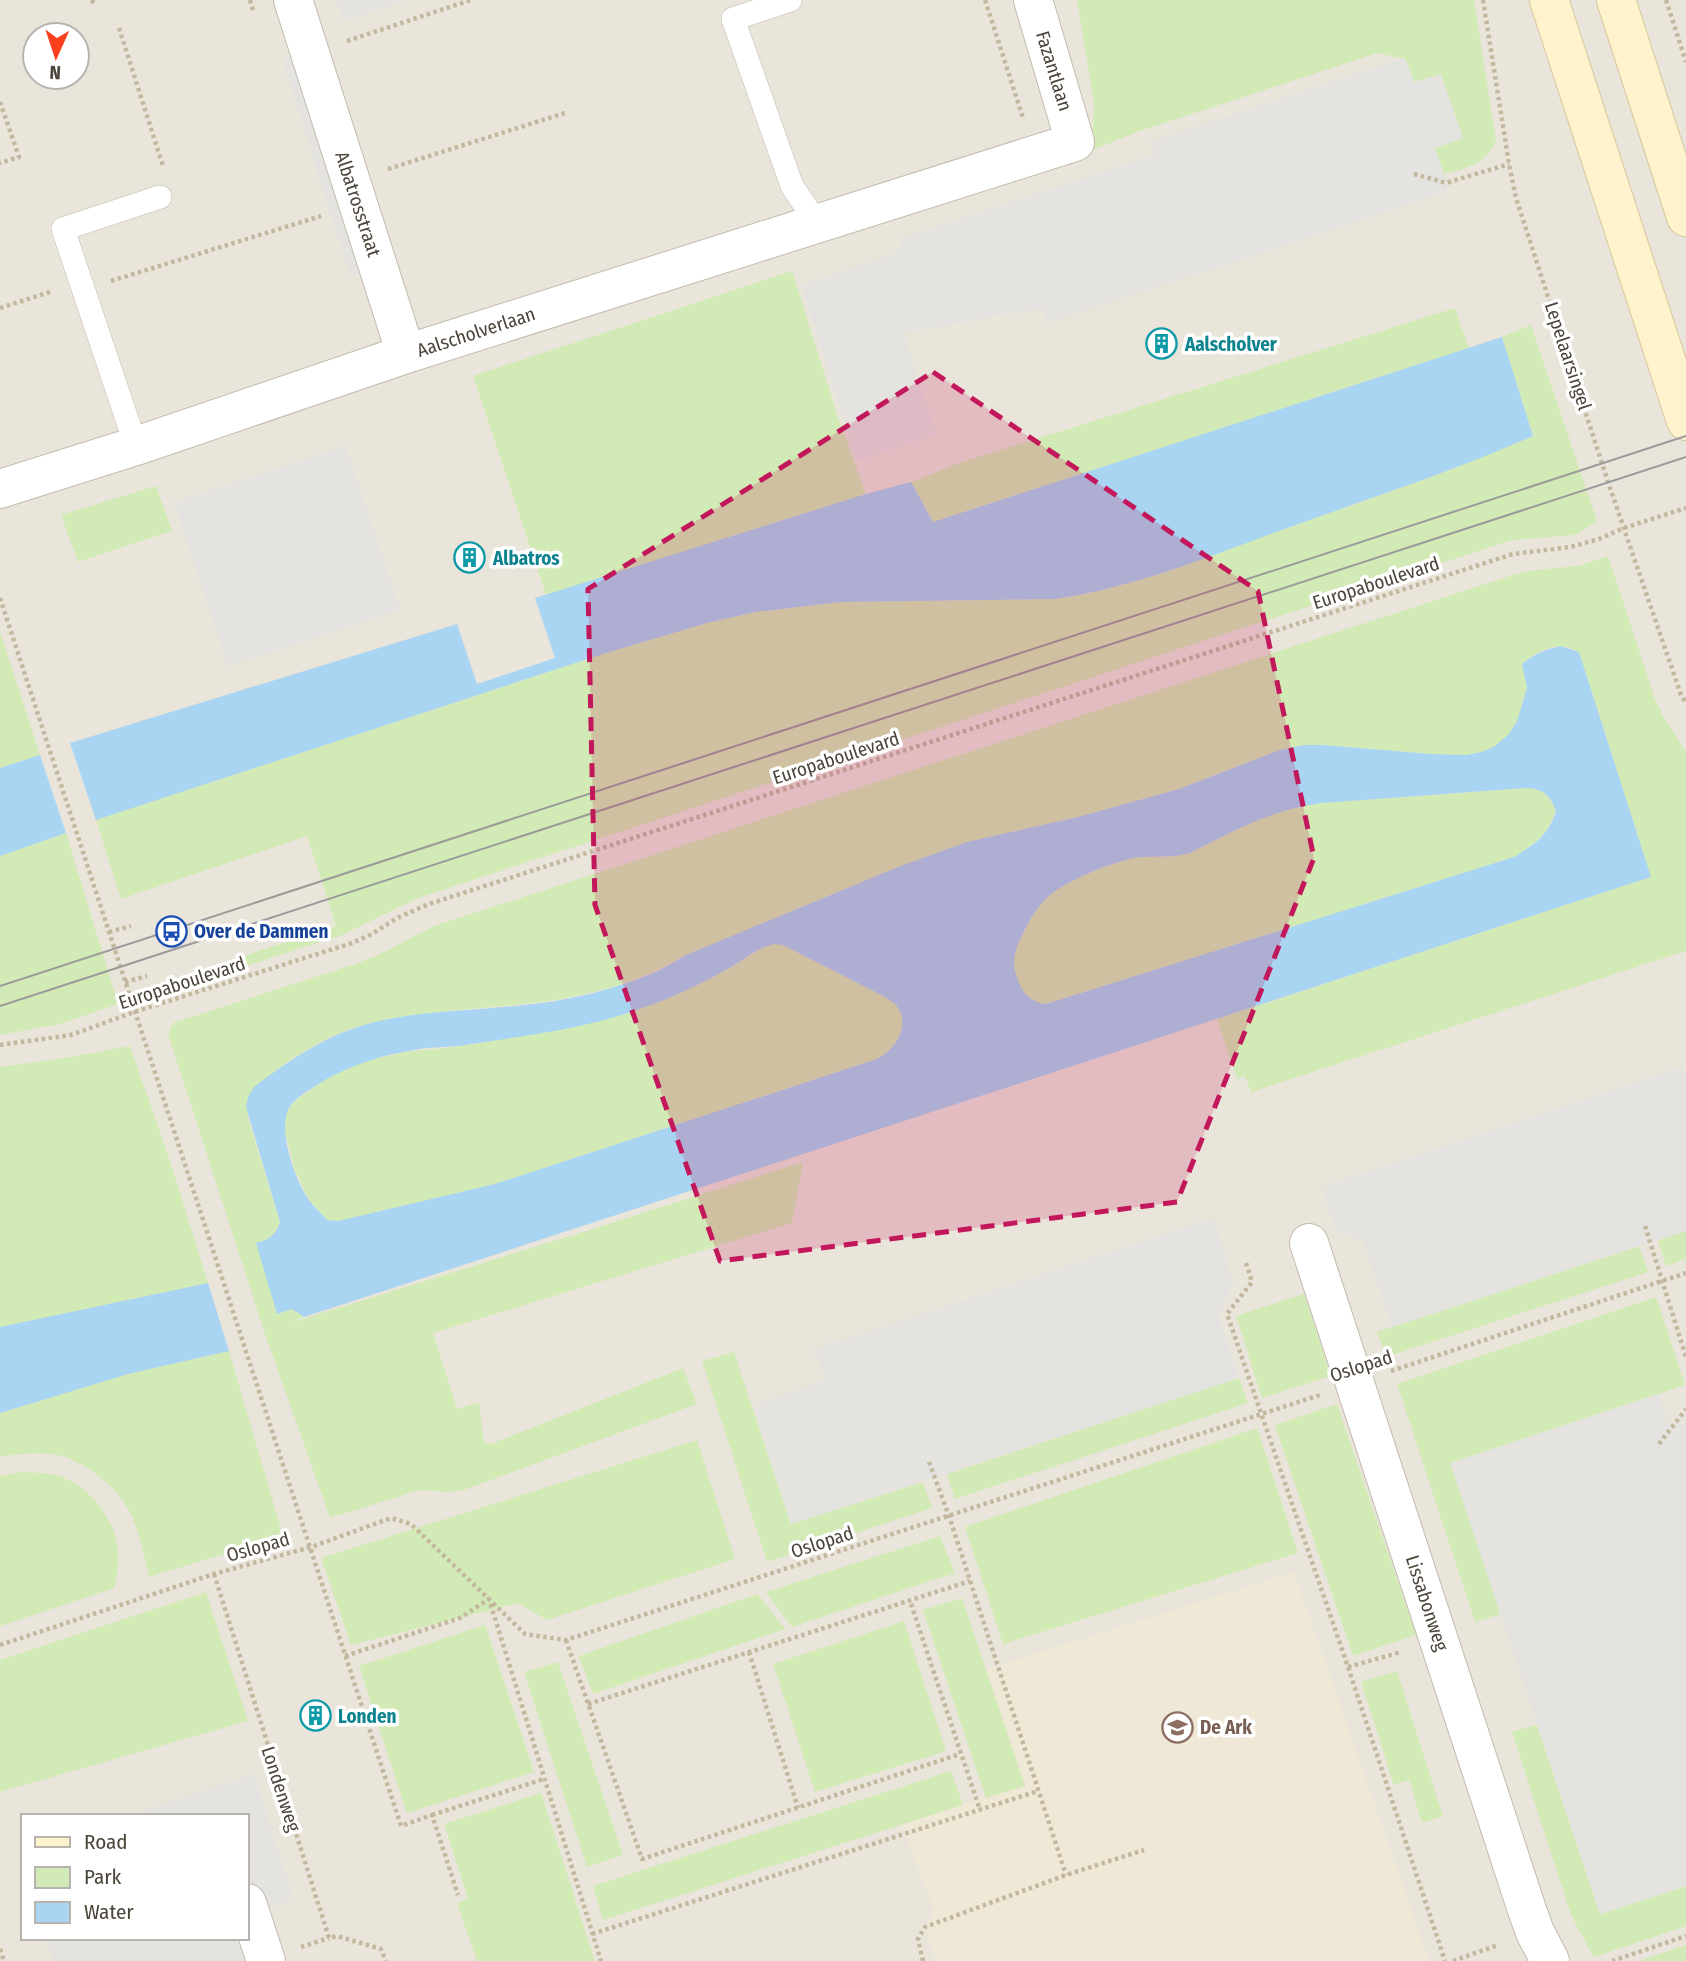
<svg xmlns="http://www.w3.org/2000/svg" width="1686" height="1961" viewBox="0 0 1686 1961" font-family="'Fira Sans Condensed',sans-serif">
  <rect width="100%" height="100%" fill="#f6f3ec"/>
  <path fill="#eae5da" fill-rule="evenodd" d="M 0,0 L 1686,0 L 1686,1961 L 0,1961 ZM 35,35 L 77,35 L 77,77 L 35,77 ZM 23,1816 L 247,1816 L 247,1938 L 23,1938 Z"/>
  <path fill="#efe8d6" d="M 1294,1572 L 1429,1961 L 936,1961 L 925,1927 L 935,1913 L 902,1824 L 1024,1785 L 987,1669 Z"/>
  <path fill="#d2eab5" d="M 1077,0 L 1474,0 L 1496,141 C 1483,166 1469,167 1444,174 L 1435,148 L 1462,138 L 1441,75 L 1414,83 L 1405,59 L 1377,53 L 1137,132 L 1083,154 L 1093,128 L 1094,102 Z
    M 792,271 L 838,417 L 866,494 L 546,595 L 473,376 Z
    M 1455,308 L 1469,348 L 933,522 L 911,482 L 962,462 Z
    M 1531,325 L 1597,521 L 1575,535 L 1512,540 L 418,898 L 342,935 L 154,996 L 151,986 L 336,926 L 307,836 L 121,899 L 96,820 L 603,654 L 707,623 L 755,612 L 841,602 L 1056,599 C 1133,588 1206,557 1279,531 C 1364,501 1450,472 1533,436 L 1502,337 Z
    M 156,486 L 172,531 L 78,562 L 61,515 Z
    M 1608,556 L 1655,699 L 1663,716 L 1686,752 L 1686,951 L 1251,1092 L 1245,1076 L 1237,1079 L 1217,1019 L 1651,877 L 1579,652 C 1574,650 1567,646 1561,646 C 1548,645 1532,656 1522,663 L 1527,688 L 1517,721 L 1509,734 L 1495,747 L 1482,752 L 1466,755 L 1431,754 L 1323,745 L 1305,745 L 1280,750 L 1179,789 L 1078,817 L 967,842 L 898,867 L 686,955 C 649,976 613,989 571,997 C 506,1010 439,1007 375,1022 C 338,1030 305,1049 275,1071 C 258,1085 244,1093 248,1118 L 280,1222 C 276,1235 269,1240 257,1243 L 278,1313 L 292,1309 L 304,1317 L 290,1323 L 586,1231 L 803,1162 L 792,1223 L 433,1333 L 457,1409 L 479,1402 L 484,1442 L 491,1444 L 683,1368 L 697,1404 L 464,1490 L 446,1492 L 420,1490 L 330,1518 L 264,1331 L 168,1034 L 173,1023 L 355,964 L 376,956 L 434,926 L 1516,574 L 1536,570 L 1578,566 Z
    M 0,632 L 40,755 L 0,768 Z
    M 1526,788 C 1544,789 1549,795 1556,810 C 1548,835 1535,844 1514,857 L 1046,1004 C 1029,1001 1022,993 1016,977 C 1010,960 1017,946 1025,931 C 1031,918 1037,906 1049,896 C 1067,880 1118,859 1142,857 C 1159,856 1174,858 1190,853 C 1236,830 1270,810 1322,803 Z
    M 66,833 L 118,1004 L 60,1024 L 0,1035 L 0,856 Z
    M 775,944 L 783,945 L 885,997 C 889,1000 895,1003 898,1008 C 910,1027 895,1050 877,1059 L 495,1184 L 339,1221 L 327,1220 L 308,1198 L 294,1168 L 285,1132 L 284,1124 L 286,1115 L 291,1105 L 304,1094 L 331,1076 L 363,1062 L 404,1052 L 454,1047 L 552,1031 L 689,989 L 727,970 L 767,945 Z
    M 130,1046 L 170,1161 L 208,1283 L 0,1327 L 0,1067 L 71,1057 Z
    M 1686,1231 L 1686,1259 L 1666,1266 L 1658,1240 Z
    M 1639,1246 L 1648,1272 L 1386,1357 L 1377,1332 Z
    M 1304,1294 L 1331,1376 L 1262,1398 L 1236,1316 Z
    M 1656,1297 L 1685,1385 L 1451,1463 L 1501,1614 L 1475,1622 L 1397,1384 Z
    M 229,1351 L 283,1536 L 149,1577 C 144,1554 139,1530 128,1509 C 116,1486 89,1466 65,1457 C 51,1451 15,1454 0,1457 L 0,1413 L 128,1374 Z
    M 734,1352 L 791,1524 L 923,1482 L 932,1508 L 767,1562 L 702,1361 Z
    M 1239,1378 L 1248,1403 L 955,1499 L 947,1474 Z
    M 1337,1404 L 1416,1635 L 1353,1656 L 1275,1425 Z
    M 1257,1428 L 1298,1553 L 1003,1644 L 965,1527 Z
    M 697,1440 L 735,1559 L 547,1620 L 518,1603 L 351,1645 L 321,1558 Z
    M 22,1472 C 31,1473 41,1472 50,1474 C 84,1479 115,1516 118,1550 C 119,1563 117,1576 114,1588 L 0,1626 L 0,1476 Z
    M 940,1536 L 955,1573 L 792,1627 L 766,1592 Z
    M 206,1592 L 248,1721 L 0,1792 L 0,1660 Z
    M 757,1594 L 785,1629 L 593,1694 L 579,1656 Z
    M 962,1598 L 1025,1786 L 986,1798 L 923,1610 Z
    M 904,1621 L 946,1751 L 815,1792 L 773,1664 Z
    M 485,1625 L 534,1772 L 407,1813 L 359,1666 Z
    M 558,1662 L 623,1855 L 587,1867 L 524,1672 Z
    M 1397,1671 L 1443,1816 L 1422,1823 L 1409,1780 L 1394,1785 L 1361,1682 Z
    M 1537,1725 L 1600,1914 L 1686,1886 L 1686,1926 L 1594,1957 L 1578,1929 L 1569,1909 L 1512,1732 Z
    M 951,1771 L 963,1805 L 603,1920 L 593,1886 Z
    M 541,1793 L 595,1961 L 477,1961 L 457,1903 L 468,1898 L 444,1824 Z
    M 1686,1945 L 1686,1961 L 1639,1961 Z"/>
  <path fill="#e5e3e0" d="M 336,0 L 409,0 L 343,21 Z
    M 292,56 L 360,274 L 350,277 L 282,58 Z
    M 1405,58 L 1414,82 L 1441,74 L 1463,138 L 1435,148 L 1449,191 L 1048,323 L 1042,308 L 904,333 L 937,435 L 857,461 L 801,285 L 895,253 L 904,237 L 1155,155 L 1151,141 Z
    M 346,446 L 400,610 L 228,666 L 174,502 Z
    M 1686,1066 L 1686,1231 L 1392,1327 L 1362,1240 L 1337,1233 L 1321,1187 Z
    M 1214,1218 L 1233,1282 L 1219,1317 L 1239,1378 L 791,1524 L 753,1405 L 825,1380 L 814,1349 Z
    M 1658,1394 L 1668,1422 L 1686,1416 L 1686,1886 L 1600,1914 L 1450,1463 Z
    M 254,1774 L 294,1899 L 267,1908 L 285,1961 L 53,1961 L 45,1938 L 247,1938 L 247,1816 L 126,1816 Z"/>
  <path fill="#a9d4f2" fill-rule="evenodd" d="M 1502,337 L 1533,436 C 1454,471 1371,498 1290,527 C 1213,555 1137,587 1056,599 L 841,602 L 755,612 L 707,623 L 603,654 L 96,820 L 70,743 L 457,624 L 477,684 L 555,658 L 535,598 L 866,494 L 911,482 L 933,522 Z
    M 1561,646 L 1579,652 L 1651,877 L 304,1317 L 292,1309 L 277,1314 L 256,1243 C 269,1240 276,1235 280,1222 L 246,1107 L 248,1097 L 254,1087 C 291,1059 329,1033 375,1022 C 423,1010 474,1011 524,1005 C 567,1001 613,990 653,973 C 664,968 675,961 686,955 L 898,867 L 967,842 L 1078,817 L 1179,789 L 1280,750 L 1305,745 L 1323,745 L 1431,754 L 1466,755 L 1482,752 L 1495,746 L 1509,734 L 1517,721 L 1527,688 L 1522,664 C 1534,654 1546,649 1561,646 ZM 1526,788 C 1544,789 1550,795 1556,811 C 1548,836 1535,844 1514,857 L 1046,1004 C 1029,1001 1022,993 1017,977 C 1010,960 1017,946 1024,931 C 1031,918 1038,906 1049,896 C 1067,880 1118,859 1142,857 C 1159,856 1174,858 1190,853 C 1236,830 1270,810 1322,803 ZM 775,944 L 783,945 L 885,997 C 889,1000 895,1003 898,1008 C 910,1027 895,1050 877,1059 L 495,1184 L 338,1221 L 327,1220 C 321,1213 314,1207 309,1200 C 295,1181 275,1125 291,1105 C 298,1096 308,1091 317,1085 C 350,1064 389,1053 427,1048 C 438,1047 448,1047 459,1046 C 510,1038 561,1032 611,1018 C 653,1006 686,992 724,971 C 740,963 757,947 775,944 Z
    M 40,755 L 66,833 L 0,856 L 0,768 Z
    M 208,1283 L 229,1351 L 128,1374 L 0,1413 L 0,1327 Z"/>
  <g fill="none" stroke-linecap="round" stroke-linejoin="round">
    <defs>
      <path id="lane" d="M 790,0 L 733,19 L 792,186 L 817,223
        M 136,446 L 63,229 L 160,197"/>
      <path id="street" d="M 293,0 L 406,354
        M 0,489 L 136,446 L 406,354 L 1075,142 L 1033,0
        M 1309,1243 L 1527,1910 L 1535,1932 L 1550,1961
        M 247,1903 L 266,1961"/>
      <path id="secondary" d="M 1549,0 L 1686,421
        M 1616,0 L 1686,217"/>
    </defs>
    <use href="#lane" stroke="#c2bbae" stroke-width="24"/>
    <use href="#street" stroke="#c2bbae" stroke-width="40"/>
    <use href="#secondary" stroke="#d6c79b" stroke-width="40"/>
    <path stroke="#c4b79f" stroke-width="4.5" stroke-dasharray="3.5 3.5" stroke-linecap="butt" d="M 92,0 L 94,6
      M 250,0 L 253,10
      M 985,0 L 1023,118
      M 1483,0 L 1509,164 L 1516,198 L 1608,482 L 1681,695 L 1686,703
      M 1666,0 L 1686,62
      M 119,28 L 163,166
      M 347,41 L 471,0
      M 0,102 L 19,157 L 0,163
      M 388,169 L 568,112
      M 1414,174 L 1446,183 L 1509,164
      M 111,281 L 321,216
      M 0,308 L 53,291
      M 0,598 L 401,1826 L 432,1815 L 458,1895
      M 109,932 L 131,926
      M 125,982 L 147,976
      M 0,1045 L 71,1035 L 134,1012 L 352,943 L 372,934 L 397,918 L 429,904 L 1513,554 L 1570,547 L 1599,539 L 1624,528 L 1686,508
      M 1645,1226 L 1686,1357
      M 1246,1263 L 1252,1282 L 1227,1314 L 1348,1667 L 1445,1961
      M 1391,1371 L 1686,1273
      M 1659,1444 L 1686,1409
      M 929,1462 L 949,1516 L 1066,1875
      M 214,1574 L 329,1938 L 337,1936 L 381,1949 L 386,1961
      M 911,1604 L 980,1810
      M 566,1640 L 642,1859 L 960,1754
      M 0,1645 L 214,1574 L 311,1547 L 391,1518 L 411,1524 L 525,1634 L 566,1640 L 1320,1395
      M 749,1652 L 798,1808
      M 345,1656 L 460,1618 L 489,1599 L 601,1961
      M 1348,1667 L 1401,1652
      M 588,1704 L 970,1581
      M 432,1815 L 544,1779
      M 592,1934 L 1038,1791
      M 301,1947 L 329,1938
      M 0,1949 L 4,1961
      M 923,1961 L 918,1939 L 925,1927 L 1066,1875 L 1144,1850
      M 1453,1961 L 1498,1945
      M 1612,1961 L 1686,1936"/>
    <use href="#lane" stroke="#fff" stroke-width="23"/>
    <use href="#street" stroke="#fff" stroke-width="38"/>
    <use href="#secondary" stroke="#fff3cd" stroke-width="38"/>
    <path stroke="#9a9a9a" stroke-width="2" d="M 0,986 L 1686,436
      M 0,1006 L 1686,457"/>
  </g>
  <path fill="#c2185b" fill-opacity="0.2" stroke="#c2185b" stroke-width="5" stroke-dasharray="14 9" stroke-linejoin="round" d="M 933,372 L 1258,591 L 1314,858 L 1177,1202 L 720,1261 L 595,905 L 588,589 Z"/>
  <defs>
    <symbol id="building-ring" viewBox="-11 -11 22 22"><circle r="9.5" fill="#fff" stroke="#0f9aa8" stroke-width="1.5"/><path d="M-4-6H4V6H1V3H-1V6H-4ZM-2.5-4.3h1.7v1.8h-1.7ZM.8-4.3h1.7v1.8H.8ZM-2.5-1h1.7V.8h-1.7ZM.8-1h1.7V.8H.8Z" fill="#0f9aa8"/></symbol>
    <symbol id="bus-ring" viewBox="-11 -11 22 22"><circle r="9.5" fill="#fff" stroke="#1a4fb4" stroke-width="1.5"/><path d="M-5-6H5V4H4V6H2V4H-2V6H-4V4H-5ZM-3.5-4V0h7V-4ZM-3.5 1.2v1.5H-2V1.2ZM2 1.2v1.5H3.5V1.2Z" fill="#1a4fb4"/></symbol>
    <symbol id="school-ring" viewBox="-11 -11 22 22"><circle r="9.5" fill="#fff" stroke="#8d6e63" stroke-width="1.5"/><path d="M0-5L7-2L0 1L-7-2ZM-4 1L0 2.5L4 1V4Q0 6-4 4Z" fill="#8d6e63"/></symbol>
  </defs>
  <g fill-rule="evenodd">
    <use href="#building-ring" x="1144" y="326" width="35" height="35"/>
    <use href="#building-ring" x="452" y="540" width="35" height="35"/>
    <use href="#bus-ring" x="154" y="914" width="35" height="35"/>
    <use href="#building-ring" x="298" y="1698" width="35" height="35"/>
    <use href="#school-ring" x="1160" y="1710" width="35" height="35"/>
  </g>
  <g text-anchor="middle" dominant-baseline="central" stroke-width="7" stroke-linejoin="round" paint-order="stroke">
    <g font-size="19" fill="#4b4439" stroke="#fff">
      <text transform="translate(1054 71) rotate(73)">Fazantlaan</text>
      <text transform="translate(358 204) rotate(72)">Albatrosstraat</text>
      <text transform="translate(476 332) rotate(-18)">Aalscholverlaan</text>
      <text transform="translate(1568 356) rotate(72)">Lepelaarsingel</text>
      <text transform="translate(1376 583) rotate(-18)">Europaboulevard</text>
      <text transform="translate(836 758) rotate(-18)">Europaboulevard</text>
      <text transform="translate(182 983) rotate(-18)">Europaboulevard</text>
      <text transform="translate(1361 1366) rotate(-18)">Oslopad</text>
      <text transform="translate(822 1542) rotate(-18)">Oslopad</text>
      <text transform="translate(258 1547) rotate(-16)">Oslopad</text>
      <text transform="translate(1427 1603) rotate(72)">Lissabonweg</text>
      <text transform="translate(281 1789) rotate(72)">Londenweg</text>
    </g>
    <g font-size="19" font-weight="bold" fill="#0d838f" stroke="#fff" text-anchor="start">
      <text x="1185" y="344">Aalscholver</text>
      <text x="493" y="558">Albatros</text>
      <text x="338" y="1716">Londen</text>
    </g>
    <g font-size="19" font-weight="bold" fill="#164399" stroke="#fff" text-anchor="start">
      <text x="194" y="931">Over de Dammen</text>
    </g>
    <g font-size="19" font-weight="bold" fill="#785e54" stroke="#fff" text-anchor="start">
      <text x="1200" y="1727">De Ark</text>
    </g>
  </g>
  <rect x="21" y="1814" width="228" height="126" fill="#ffffff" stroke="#b7b4b0" stroke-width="2"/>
  <rect x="35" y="1837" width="35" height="10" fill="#fff3cd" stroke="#b7b4b0" stroke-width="2"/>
  <text x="84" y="1849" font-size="21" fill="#4b4439">Road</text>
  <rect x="35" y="1867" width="35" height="21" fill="#d2eab5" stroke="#b7b4b0" stroke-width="2"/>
  <text x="84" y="1884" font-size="21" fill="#4b4439">Park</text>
  <rect x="35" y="1902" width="35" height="21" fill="#a9d4f2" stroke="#b7b4b0" stroke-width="2"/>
  <text x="84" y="1919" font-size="21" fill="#4b4439">Water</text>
  <g transform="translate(56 56) rotate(183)"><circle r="33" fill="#ffffff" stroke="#b7b4b0" stroke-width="2"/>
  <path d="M0-5L12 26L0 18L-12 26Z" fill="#fc3f1d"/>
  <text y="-10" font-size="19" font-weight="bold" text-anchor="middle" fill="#4b4439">N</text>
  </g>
</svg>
